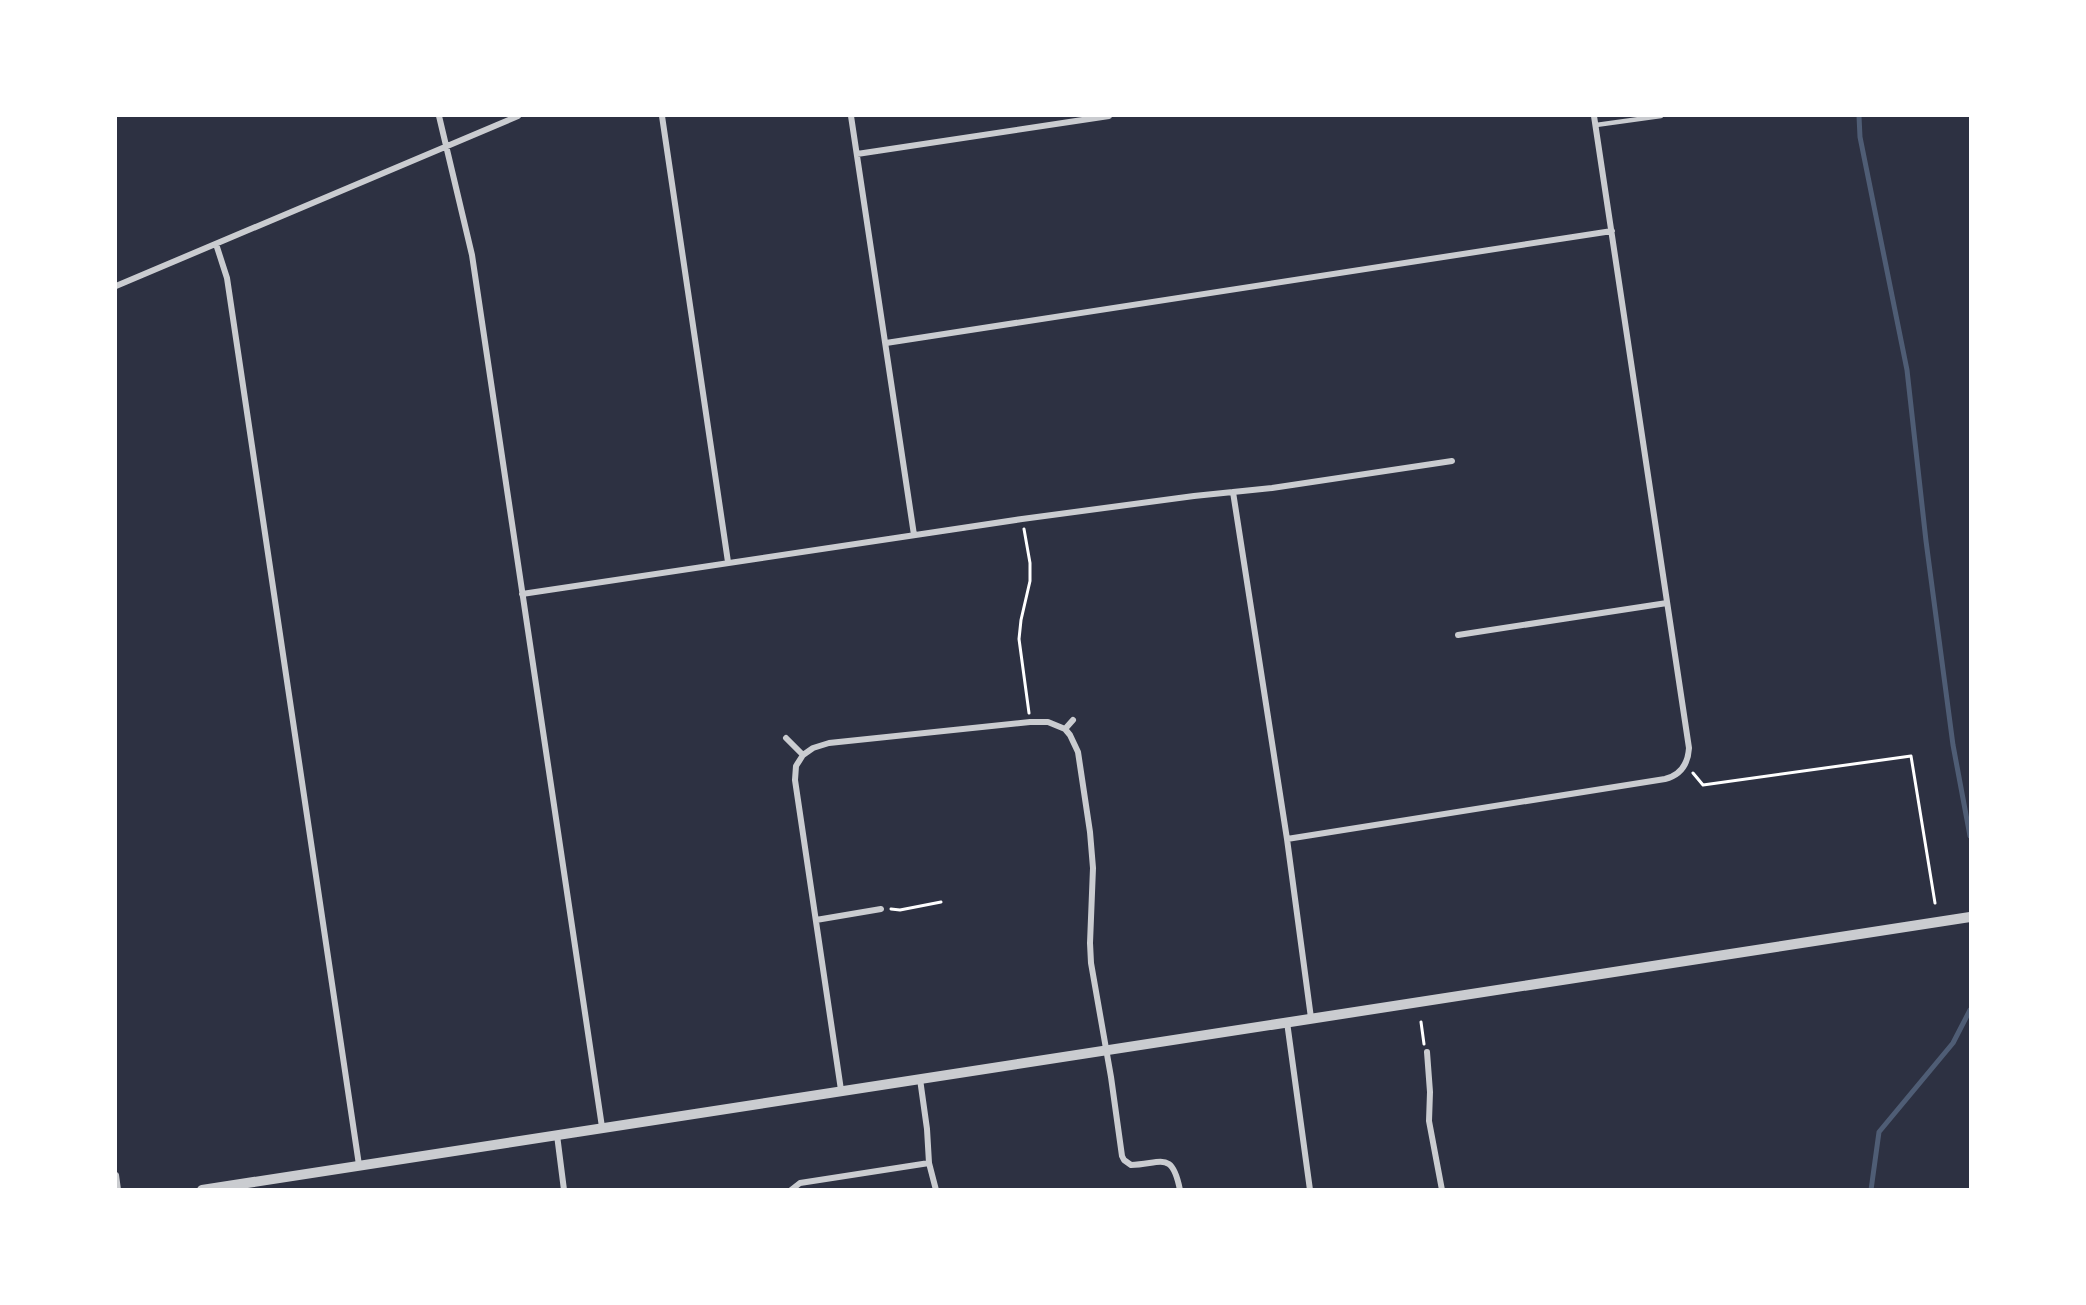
<svg xmlns="http://www.w3.org/2000/svg" width="2086" height="1305" viewBox="0 0 2086 1305" font-family="'Asap Condensed',sans-serif">
  <rect width="100%" height="100%" fill="#2d3142"/>
  <g fill="none" stroke-linecap="round" stroke-linejoin="round">
    <path stroke="#4f5d75" stroke-width="5" d="M 1859,116 L 1860,137 L 1907,370 L 1926,541 L 1953,745 L 1970,836
      M 1871,1190 L 1879,1132 L 1953,1043 L 1970,1010"/>
    <path stroke="#fff" stroke-width="3" d="M 1024,529 L 1030,563 L 1030,581 L 1021,620 L 1019,639 L 1029,713
      M 1693,773 L 1703,785 L 1911,756 L 1935,903
      M 891,909 L 900,910 L 941,902
      M 1421,1022 L 1424,1044"/>
    <path stroke="#caccd0" stroke-width="4.5" d="M 1596,125 L 1661,116"/>
    <path stroke="#caccd0" stroke-width="6" d="M 439,116 L 472,255 L 602,1127
      M 662,116 L 728,562
      M 851,116 L 914,535
      M 857,154 L 1109,116
      M 216,244 L 227,278 L 359,1165
      M 116,286 L 518,116
      M 886,343 L 1612,231
      M 1233,492 L 1287,839 L 1311,1018
      M 522,594 L 1022,519 L 1194,496 L 1272,488 L 1452,461
      M 1458,635 L 1667,603
      M 1073,720 L 1065,729 L 1070,735 L 1078,752 L 1090,832 L 1093,868 L 1090,943 L 1091,963 L 1111,1077 L 1122,1156 L 1124,1160 L 1131,1165 C 1162,1164 1172,1150 1180,1190
      M 786,738 L 803,755 L 813,748 L 829,743 L 1030,722 L 1048,722 L 1065,729
      M 803,755 L 796,766 L 795,780 L 841,1090
      M 1287,839 L 1665,779 C 1681,775 1688,764 1689,748 L 1594,116
      M 816,920 L 881,909
      M 1287,1022 L 1310,1190
      M 1427,1052 L 1430,1092 L 1429,1121 L 1442,1190
      M 920,1079 L 927,1129 L 929,1163 L 936,1190
      M 557,1135 L 564,1190
      M 116,1175 L 118,1190
      M 791,1190 L 800,1183 L 929,1163"/>
    <path stroke="#caccd0" stroke-width="10" d="M 202,1190 L 1970,917"/>
  </g>
  <rect width="2086" height="1305" fill="none" stroke="#ffffff" stroke-width="234"/>
</svg>
